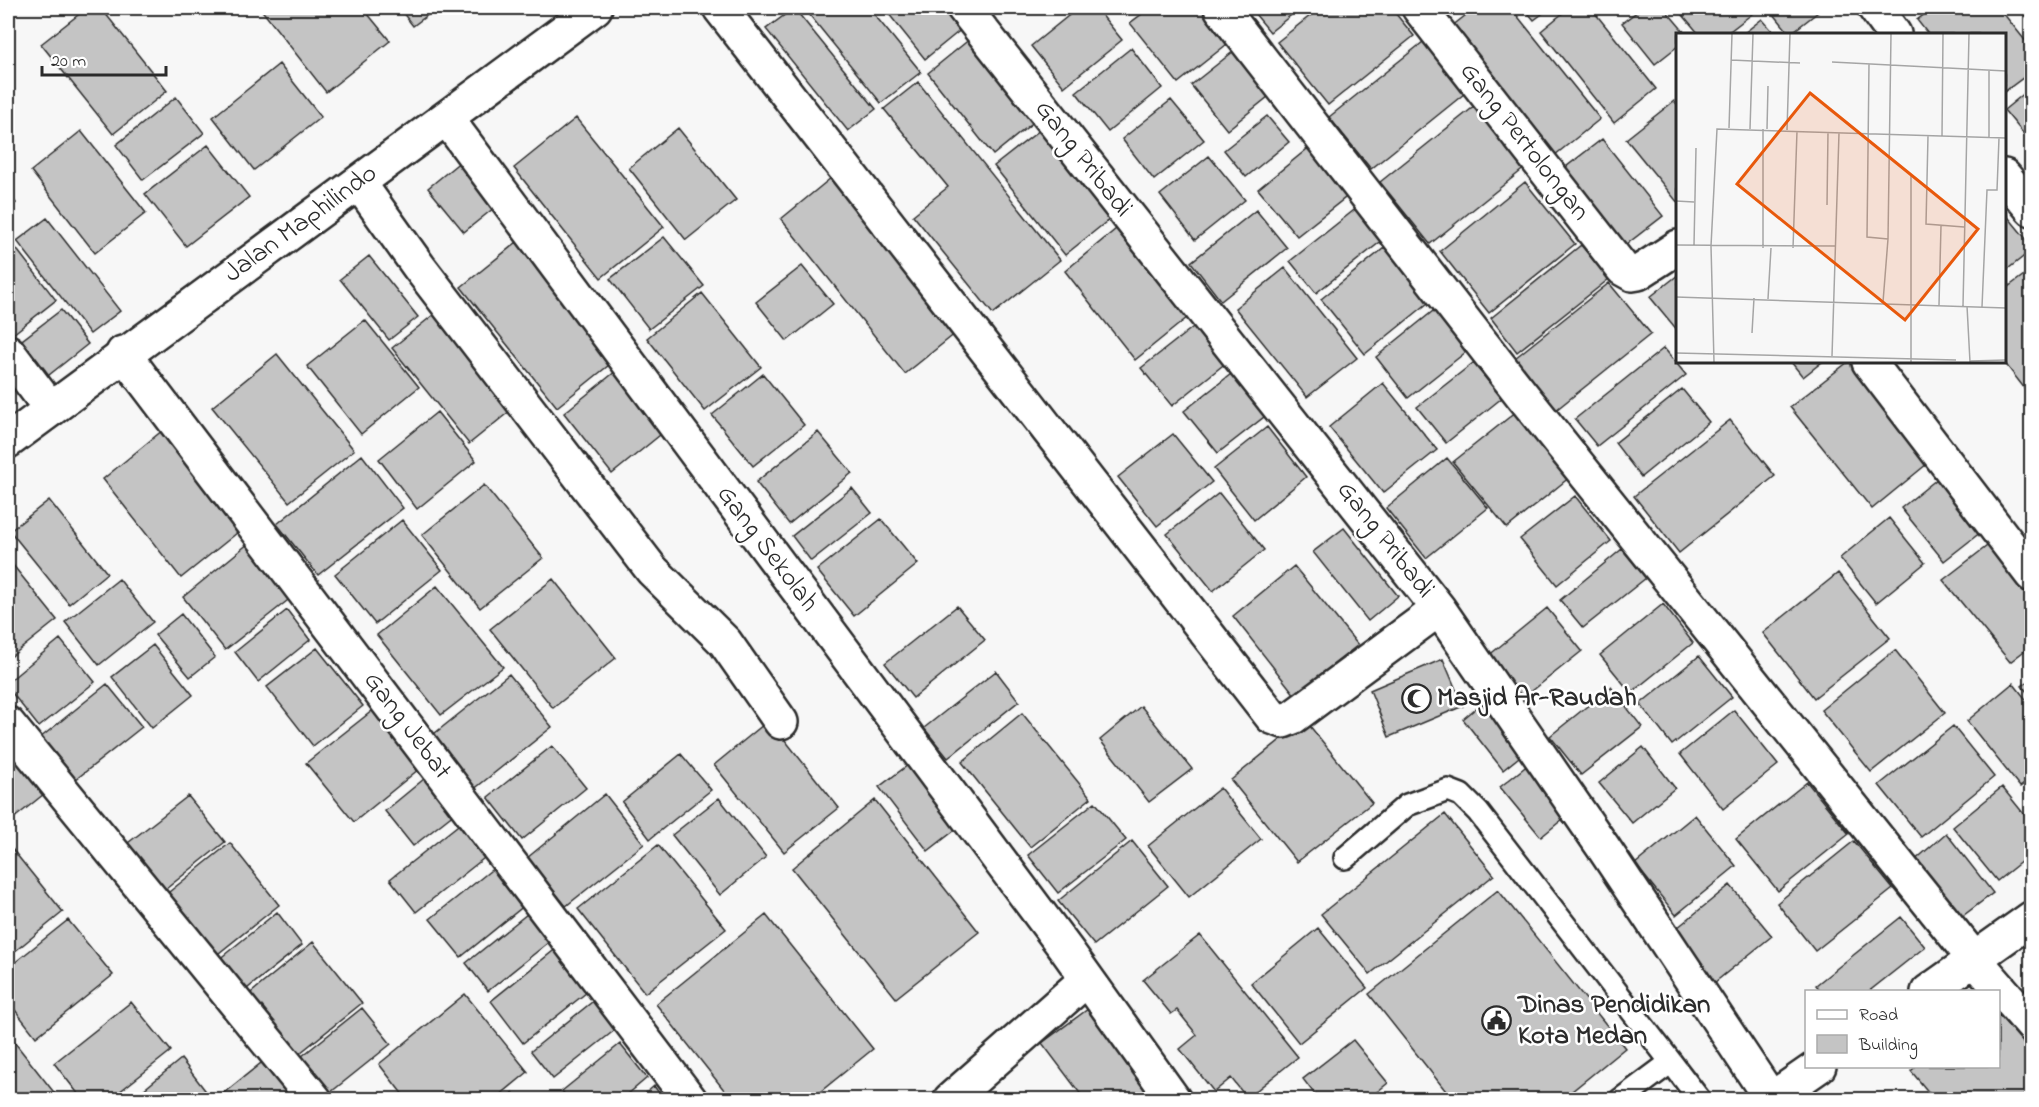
<svg xmlns="http://www.w3.org/2000/svg" width="2039" height="1107" viewBox="0 0 2039 1107" font-family="'Indie Flower',sans-serif">
  <rect width="100%" height="100%" fill="#f7f7f7"/>
  <filter id="ink" filterUnits="userSpaceOnUse"><feTurbulence type="fractalNoise" baseFrequency=".0167" numOctaves="2"/><feDisplacementMap in="SourceGraphic" scale="12" xChannelSelector="R" yChannelSelector="G"/><feConvolveMatrix kernelMatrix="1 2 1 2 8 2 1 2 1" color-interpolation-filters="sRGB"/></filter>
  <g filter="url(#ink)">
    <path fill="#c4c4c4" stroke="#2b2b2b" stroke-width="1.5" d="M 87,8 L 101,8 L 167,91 L 113,134 L 41,44 Z
      M 260,8 L 363,8 L 390,41 L 326,92 Z
      M 399,8 L 437,8 L 413,26 Z
      M 794,8 L 876,109 L 848,131 L 766,29 Z
      M 804,8 L 869,8 L 921,72 L 881,103 Z
      M 884,8 L 955,8 L 968,24 L 925,59 Z
      M 1078,8 L 1096,8 L 1122,40 L 1064,87 L 1031,46 Z
      M 1150,8 L 1213,8 L 1236,37 L 1178,83 L 1130,23 Z
      M 1250,8 L 1300,8 L 1270,32 Z
      M 1320,8 L 1391,8 L 1414,36 L 1328,105 L 1277,42 Z
      M 1433,8 L 1460,8 L 1443,21 Z
      M 1475,8 L 1511,8 L 1600,119 L 1550,159 L 1447,30 Z
      M 1524,8 L 1550,8 L 1534,20 Z
      M 1569,8 L 1591,8 L 1656,89 L 1614,123 L 1541,31 Z
      M 1642,8 L 1664,8 L 1686,34 L 1678,34 L 1678,46 L 1655,64 L 1622,23 Z
      M 1677,8 L 1747,8 L 1752,14 L 1726,34 L 1699,34 Z
      M 1769,8 L 1821,8 L 1822,9 L 1790,34 Z
      M 1933,8 L 1999,8 L 2032,49 L 2032,71 L 2004,92 L 2004,34 L 1928,34 L 1917,20 Z
      M 2019,8 L 2032,8 L 2032,24 Z
      M 1762,19 L 1775,34 L 1743,34 Z
      M 976,34 L 1041,116 L 993,155 L 928,73 Z
      M 1428,38 L 1469,90 L 1371,169 L 1329,117 Z
      M 1244,43 L 1279,88 L 1227,130 L 1191,85 Z
      M 1131,48 L 1162,88 L 1108,132 L 1076,92 Z
      M 279,64 L 321,117 L 254,170 L 213,117 Z
      M 918,82 L 1060,260 L 993,314 L 913,215 L 948,187 L 884,109 Z
      M 2032,87 L 2032,144 L 2004,110 Z
      M 176,97 L 204,133 L 143,180 L 116,145 Z
      M 1171,100 L 1204,140 L 1154,180 L 1122,139 Z
      M 1674,101 L 1678,105 L 1678,203 L 1626,139 Z
      M 1476,105 L 1526,167 L 1430,244 L 1380,182 Z
      M 1267,116 L 1289,142 L 1246,177 L 1224,150 Z
      M 576,118 L 664,227 L 601,278 L 514,168 Z
      M 1045,126 L 1116,214 L 1065,255 L 994,166 Z
      M 678,128 L 736,200 L 686,240 L 629,168 Z
      M 81,131 L 146,213 L 95,253 L 31,171 Z
      M 1602,139 L 1663,216 L 1623,247 L 1562,170 Z
      M 208,145 L 249,197 L 186,246 L 145,194 Z
      M 1312,145 L 1350,194 L 1297,236 L 1258,189 Z
      M 467,156 L 504,200 L 464,232 L 428,188 Z
      M 1209,156 L 1245,200 L 1195,240 L 1160,195 Z
      M 837,173 L 961,329 L 905,374 L 781,219 Z
      M 1525,182 L 1575,244 L 1489,313 L 1440,251 Z
      M 8,192 L 16,203 L 8,209 Z
      M 1363,203 L 1389,235 L 1316,293 L 1290,261 Z
      M 1256,210 L 1287,248 L 1221,301 L 1191,262 Z
      M 2004,212 L 2032,246 L 2032,250 L 2004,272 Z
      M 47,218 L 120,311 L 90,334 L 17,241 Z
      M 1127,220 L 1198,309 L 1135,360 L 1065,271 Z
      M 664,237 L 704,286 L 649,329 L 610,279 Z
      M 8,238 L 56,300 L 13,334 L 8,328 Z
      M 517,242 L 562,299 L 619,357 L 557,407 L 461,287 Z
      M 1389,244 L 1433,299 L 1365,354 L 1321,299 Z
      M 1581,245 L 1609,279 L 1517,352 L 1491,318 Z
      M 369,256 L 418,317 L 389,340 L 340,279 Z
      M 802,266 L 833,304 L 787,341 L 756,302 Z
      M 1285,268 L 1357,358 L 1307,397 L 1235,308 Z
      M 2032,269 L 2032,384 L 2025,389 L 2004,362 L 2004,290 Z
      M 1678,275 L 1678,331 L 1650,297 Z
      M 1609,283 L 1651,334 L 1556,410 L 1515,358 Z
      M 702,293 L 761,367 L 705,411 L 647,338 Z
      M 443,307 L 520,403 L 469,444 L 392,348 Z
      M 1438,307 L 1471,348 L 1408,398 L 1376,357 Z
      M 61,310 L 88,344 L 49,375 L 22,340 Z
      M 365,320 L 419,387 L 361,434 L 307,366 Z
      M 1197,324 L 1227,362 L 1172,406 L 1141,368 Z
      M 1664,348 L 1686,375 L 1597,446 L 1575,419 Z
      M 277,354 L 354,450 L 289,502 L 212,407 Z
      M 1791,362 L 1822,362 L 1803,377 Z
      M 1848,362 L 1864,362 L 1938,455 L 1872,509 L 1790,407 Z
      M 1245,363 L 1278,406 L 1218,453 L 1184,411 Z
      M 1473,363 L 1502,398 L 1446,443 L 1417,407 Z
      M 621,367 L 670,427 L 612,474 L 564,413 Z
      M 763,374 L 804,425 L 753,466 L 712,415 Z
      M 1383,383 L 1437,450 L 1383,493 L 1329,427 Z
      M 1682,389 L 1709,422 L 1641,477 L 1615,443 Z
      M 1517,411 L 1570,477 L 1507,528 L 1453,462 Z
      M 437,412 L 476,461 L 417,509 L 379,459 Z
      M 1730,420 L 1775,476 L 1679,553 L 1634,496 Z
      M 1267,427 L 1306,477 L 1254,520 L 1214,469 Z
      M 163,430 L 242,529 L 181,578 L 103,479 Z
      M 818,432 L 852,473 L 789,524 L 756,482 Z
      M 1173,434 L 1212,482 L 1157,526 L 1118,477 Z
      M 362,455 L 403,508 L 318,575 L 277,524 Z
      M 1447,458 L 1488,508 L 1426,558 L 1386,508 Z
      M 1947,471 L 1990,525 L 1944,561 L 1901,508 Z
      M 484,485 L 543,558 L 480,608 L 422,535 Z
      M 852,488 L 872,513 L 811,561 L 792,536 Z
      M 1219,493 L 1264,550 L 1213,591 L 1167,534 Z
      M 1575,496 L 1611,541 L 1557,585 L 1520,539 Z
      M 49,500 L 107,573 L 69,604 L 10,531 Z
      M 1889,518 L 1925,563 L 1876,603 L 1840,558 Z
      M 881,519 L 918,564 L 854,616 L 817,570 Z
      M 402,520 L 442,570 L 375,624 L 335,574 Z
      M 1344,528 L 1398,596 L 1368,621 L 1313,552 Z
      M 249,543 L 292,597 L 225,650 L 183,597 Z
      M 1991,543 L 2032,594 L 2032,645 L 2010,662 L 1943,580 Z
      M 1622,549 L 1646,578 L 1583,628 L 1560,600 Z
      M 8,559 L 57,620 L 8,659 Z
      M 1294,566 L 1358,645 L 1295,695 L 1233,616 Z
      M 1838,573 L 1890,638 L 1814,698 L 1763,633 Z
      M 119,579 L 153,622 L 99,665 L 65,622 Z
      M 553,579 L 616,658 L 553,708 L 490,629 Z
      M 437,586 L 503,667 L 441,715 L 377,635 Z
      M 1663,604 L 1693,643 L 1631,693 L 1600,655 Z
      M 957,606 L 985,640 L 913,698 L 885,663 Z
      M 1547,608 L 1582,651 L 1522,699 L 1488,656 Z
      M 287,610 L 310,640 L 258,682 L 235,652 Z
      M 181,614 L 215,657 L 190,677 L 155,635 Z
      M 60,639 L 95,682 L 39,727 L 8,688 L 8,682 Z
      M 153,645 L 193,695 L 152,728 L 112,677 Z
      M 317,648 L 363,706 L 313,746 L 267,687 Z
      M 1895,650 L 1945,713 L 1871,772 L 1821,710 Z
      M 1699,656 L 1732,697 L 1672,745 L 1640,704 Z
      M 1443,659 L 1463,706 L 1389,737 L 1370,690 Z
      M 996,671 L 1019,701 L 948,758 L 924,728 Z
      M 509,674 L 552,727 L 473,790 L 430,737 Z
      M 2032,679 L 2032,698 L 2022,686 Z
      M 2013,683 L 2032,707 L 2032,778 L 2020,787 L 1967,721 Z
      M 107,684 L 142,727 L 75,780 L 40,738 Z
      M 1611,687 L 1642,727 L 1581,775 L 1550,736 Z
      M 1488,698 L 1529,749 L 1503,770 L 1463,719 Z
      M 1141,706 L 1192,769 L 1149,802 L 1100,740 Z
      M 377,707 L 424,765 L 354,822 L 306,763 Z
      M 1734,710 L 1778,765 L 1723,809 L 1680,754 Z
      M 1022,713 L 1091,798 L 1030,847 L 962,762 Z
      M 769,720 L 839,808 L 784,852 L 714,765 Z
      M 1305,720 L 1372,803 L 1297,862 L 1231,780 Z
      M 1953,726 L 1994,777 L 1921,837 L 1879,785 Z
      M 8,728 L 54,786 L 8,823 Z
      M 552,746 L 586,788 L 522,840 L 488,797 Z
      M 1643,747 L 1675,788 L 1632,823 L 1599,783 Z
      M 681,754 L 711,790 L 650,839 L 622,802 Z
      M 916,759 L 964,823 L 928,851 L 879,787 Z
      M 1529,764 L 1569,814 L 1541,837 L 1500,787 Z
      M 430,774 L 459,810 L 413,846 L 385,811 Z
      M 1807,782 L 1849,834 L 1778,891 L 1736,839 Z
      M 2002,787 L 2032,824 L 2032,853 L 1997,881 L 1953,827 Z
      M 1220,788 L 1261,839 L 1189,897 L 1148,846 Z
      M 605,794 L 644,844 L 566,906 L 527,858 Z
      M 188,796 L 225,842 L 162,892 L 124,846 Z
      M 719,798 L 766,857 L 720,895 L 672,835 Z
      M 875,800 L 979,932 L 896,998 L 792,868 Z
      M 1095,802 L 1126,840 L 1058,893 L 1028,855 Z
      M 1445,814 L 1494,875 L 1370,974 L 1321,914 Z
      M 1695,815 L 1736,866 L 1676,915 L 1635,864 Z
      M 462,822 L 488,855 L 416,912 L 390,879 Z
      M 1946,833 L 1993,893 L 1960,918 L 1913,862 Z
      M 1132,841 L 1168,886 L 1094,945 L 1058,901 Z
      M 1854,841 L 1893,889 L 1815,951 L 1777,903 Z
      M 230,843 L 279,905 L 214,957 L 164,896 Z
      M 8,844 L 63,912 L 8,957 Z
      M 658,845 L 726,929 L 645,993 L 578,909 Z
      M 500,863 L 530,901 L 461,957 L 430,919 Z
      M 1730,885 L 1772,936 L 1714,983 L 1672,932 Z
      M 1498,890 L 1625,1048 L 1561,1100 L 1453,1100 L 1369,994 Z
      M 532,910 L 554,938 L 488,991 L 466,963 Z
      M 277,912 L 302,945 L 243,992 L 218,960 Z
      M 766,915 L 873,1049 L 810,1100 L 732,1100 L 656,1004 Z
      M 1901,917 L 1925,947 L 1868,992 L 1822,992 L 1816,985 Z
      M 68,920 L 113,975 L 36,1037 L 8,1001 L 8,968 Z
      M 1318,928 L 1367,988 L 1299,1043 L 1251,983 Z
      M 1200,935 L 1298,1057 L 1247,1098 L 1231,1078 L 1214,1092 L 1180,1049 L 1197,1035 L 1177,1010 L 1171,1014 L 1143,980 Z
      M 313,942 L 362,1003 L 295,1057 L 247,996 Z
      M 558,947 L 591,989 L 523,1043 L 491,1001 Z
      M 465,994 L 528,1072 L 494,1100 L 407,1100 L 379,1064 Z
      M 597,998 L 620,1026 L 553,1079 L 531,1051 Z
      M 131,1002 L 171,1051 L 109,1100 L 83,1100 L 54,1063 Z
      M 1092,1006 L 1163,1100 L 1085,1100 L 1042,1043 Z
      M 362,1008 L 391,1044 L 326,1096 L 297,1060 Z
      M 1998,1014 L 2032,1053 L 2032,1100 L 1935,1100 L 1911,1071 L 1916,1066 L 1998,1066 Z
      M 8,1034 L 60,1100 L 8,1100 Z
      M 1353,1040 L 1388,1083 L 1367,1100 L 1319,1100 L 1303,1079 Z
      M 620,1044 L 647,1078 L 621,1100 L 569,1100 L 562,1091 Z
      M 271,1055 L 300,1100 L 215,1100 Z
      M 181,1059 L 208,1094 L 201,1100 L 131,1100 Z
      M 654,1086 L 664,1100 L 638,1100 Z
      M 513,1092 L 519,1100 L 504,1100 Z"/>
    <g fill="none" stroke-linecap="round" stroke-linejoin="round">
      <defs>
        <path id="lane" d="M 1345,858 L 1407,805 L 1448,790 L 1461,795 L 1478,812 L 1671,1062
          M 1620,1100 L 1671,1062 L 1700,1100"/>
        <path id="street" d="M 720,8 L 1272,717 L 1283,721 L 1293,717 L 1439,609
          M 964,8 L 1439,609 L 1603,847 L 1771,1099
          M 1221,8 L 1522,395 L 1975,960 L 2032,1025
          M 1419,8 L 1623,269 L 1632,274 L 1638,273 L 1678,247
          M 1875,8 L 1894,34
          M 447,119 L 1068,952 L 1174,1100
          M 2004,176 L 2032,209
          M 359,183 L 419,267 L 652,570 L 725,642 L 781,722
          M 8,352 L 51,409
          M 123,353 L 690,1100
          M 1869,362 L 2032,575
          M 8,724 L 315,1100
          M 950,1100 L 1087,979"/>
        <path id="secondary" d="M 8,441 L 595,8
          M 1928,992 L 2032,918
          M 1770,1100 L 1819,1066"/>
      </defs>
      <use href="#lane" stroke="#2b2b2b" stroke-width="26"/>
      <use href="#street" stroke="#2b2b2b" stroke-width="38"/>
      <use href="#secondary" stroke="#2b2b2b" stroke-width="38"/>
      <use href="#lane" stroke="#fff" stroke-width="21"/>
      <use href="#street" stroke="#fff" stroke-width="33"/>
      <use href="#secondary" stroke="#fff" stroke-width="33"/>
    </g>
  </g>
  <defs>
    <symbol id="mosque-ring" viewBox="-11 -11 22 22"><circle r="9.5" fill="#fff" stroke="#2b2b2b" stroke-width="1.5"/><path d="M3.5-4.9A6 6 0 1 0 3.5 4.9A5 5 0 1 1 3.5-4.9Z" fill="#2b2b2b"/></symbol>
    <symbol id="civic-ring" viewBox="-11 -11 22 22"><circle r="9.5" fill="#fff" stroke="#2b2b2b" stroke-width="1.5"/><path d="M-.6-6.5H3V-4.5H.6V-3L4-1V1h2V6H-6V1h2V-1L-.6-3ZM-1.2 2.5V6h2.4V2.5Z" fill="#2b2b2b"/></symbol>
  </defs>
  <g fill-rule="evenodd">
    <use href="#mosque-ring" x="1400" y="682" width="33" height="33"/>
    <use href="#civic-ring" x="1480" y="1004" width="33" height="33"/>
  </g>
  <g text-anchor="middle" dominant-baseline="central" stroke-width="5" stroke-linejoin="round" paint-order="stroke">
    <g font-size="27" fill="#2b2b2b" stroke="#fff">
      <text transform="translate(1524 142) rotate(52)">Gang Pertolongan</text>
      <text transform="translate(1083 159) rotate(52)">Gang Pribadi</text>
      <text transform="translate(301 224) rotate(-36)">Jalan Maphilindo</text>
      <text transform="translate(1385 540) rotate(52)">Gang Pribadi</text>
      <text transform="translate(767 549) rotate(53)">Gang Sekolah</text>
      <text transform="translate(407 726) rotate(53)">Gang Jebat</text>
    </g>
    <g font-size="27" font-weight="bold" fill="#2b2b2b" stroke="#fff" text-anchor="start">
      <text x="1437" y="698">Masjid Ar-Raudah</text>
      <text x="1518" y="1005">Dinas Pendidikan<tspan x="1518" dy="31">Kota Medan</tspan></text>
    </g>
  </g>
  <g transform="translate(1676 33)">
    <rect width="330" height="330" fill="#f7f7f7"/>
    <path fill="none" stroke="#a5a5a5" stroke-width="1.5" d="M 55,27 L 124,30M 156,29 L 330,38M 193,31 L 191,204 L 212,206M 53,95 L 56,1M 74,96 L 77,1M 87,96 L 87,215M 91,96 L 92,53M 111,97 L 114,1M 252,103 L 250,191 L 288,194M 266,103 L 267,1M 313,105 L 313,37M 235,141 L 235,329M 0,168 L 18,169M 151,172 L 152,99M 0,212 L 159,213M 18,212 L 20,115M 117,215 L 121,98M 0,264 L 330,275M 92,266 L 95,215M 207,269 L 212,206 L 215,1M 263,272 L 265,193M 287,273 L 293,1M 291,273 L 294,329M 306,274 L 311,157 L 321,157 L 323,105M 76,300 L 78,265M 0,320 L 280,327M 156,323 L 163,100M 294,328 L 330,327M 38,329 L 35,213 L 41,96 L 330,105"/>
    <path fill="#e8590c" fill-opacity="0.15" stroke="#e8590c" stroke-width="3" d="M 134,60 L 302,196 L 229,287 L 61,151 Z"/>
    <rect width="330" height="330" fill="none" stroke="#2b2b2b" stroke-width="3"/>
  </g>
  <rect width="2039" height="1107" fill="none" stroke="#fff" stroke-width="30"/>
  <rect x="15" y="15" width="2009" height="1077" fill="none" stroke="#2b2b2b" stroke-width="2" filter="url(#ink)"/>
  <rect x="1805" y="990" width="195" height="78" fill="#ffffff" stroke="#aaaaaa" stroke-width="1.5"/>
  <rect x="1817" y="1010" width="30" height="9" fill="#ffffff" stroke="#aaaaaa" stroke-width="1.5"/>
  <text x="1859" y="1020" font-size="18" fill="#2b2b2b">Road</text>
  <rect x="1817" y="1035" width="30" height="18" fill="#c4c4c4" stroke="#aaaaaa" stroke-width="1.5"/>
  <text x="1859" y="1050" font-size="18" fill="#2b2b2b">Building</text>
  <path d="M42 66v9h124v-9" fill="none" stroke="#2b2b2b" stroke-width="3"/>
  <text x="51" y="66" font-size="18" fill="#2b2b2b" stroke="#ffffff" stroke-width="4.5" paint-order="stroke">20 m</text>
</svg>
